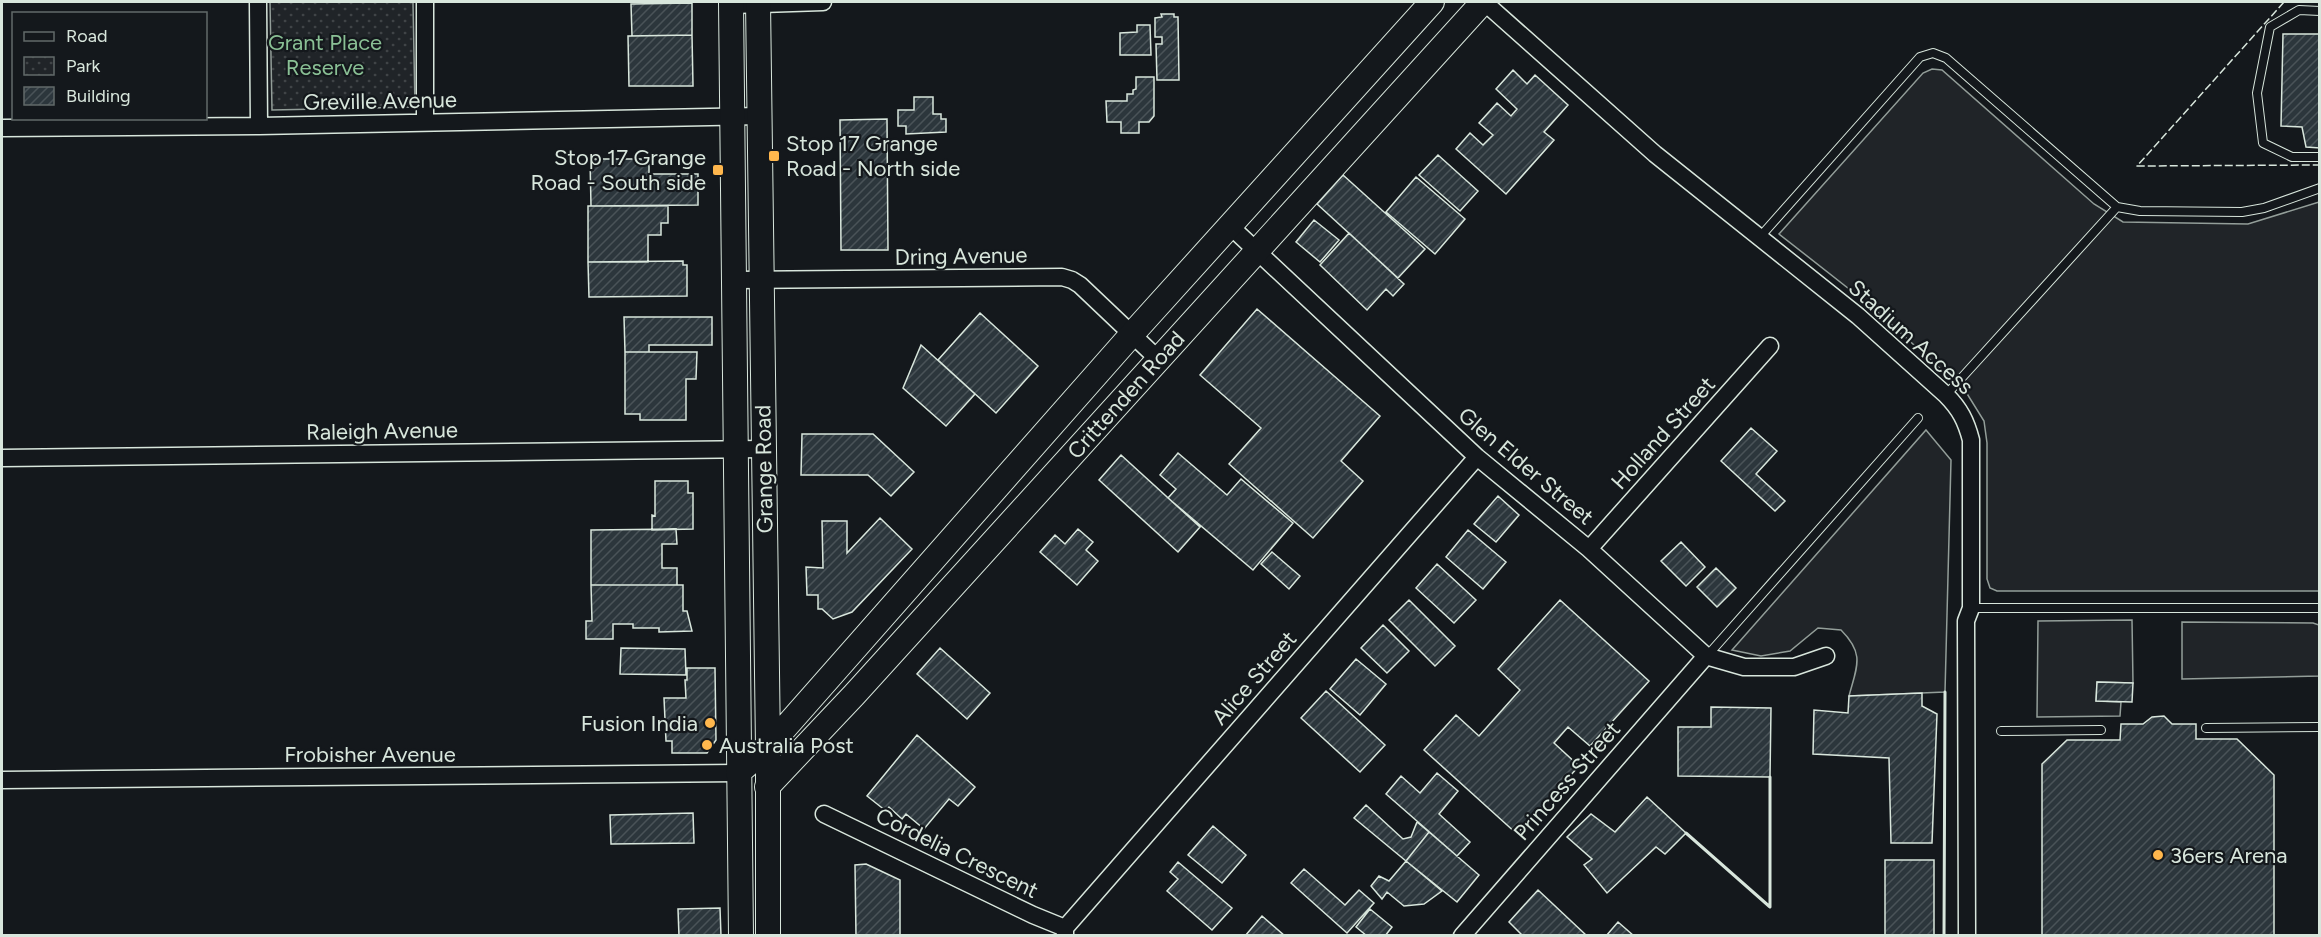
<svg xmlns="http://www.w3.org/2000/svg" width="2321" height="937" viewBox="0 0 2321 937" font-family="Figtree,sans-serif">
  <defs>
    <pattern id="park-dots" width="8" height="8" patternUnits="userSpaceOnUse" patternTransform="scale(1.5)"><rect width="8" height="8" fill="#202428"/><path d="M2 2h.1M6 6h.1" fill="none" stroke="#404447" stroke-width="1.8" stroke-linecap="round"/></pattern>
    <pattern id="building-hatch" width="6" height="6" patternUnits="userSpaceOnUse" patternTransform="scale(1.5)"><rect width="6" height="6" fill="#2c363c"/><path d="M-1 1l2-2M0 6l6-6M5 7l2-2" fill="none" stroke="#4a5358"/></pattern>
  </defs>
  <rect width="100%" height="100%" fill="#14181c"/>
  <path fill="#202428" stroke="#939e99" stroke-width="1.5" d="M 1932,69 L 1942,70 L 2094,204 L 2123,222 L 2248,224 L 2319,202 L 2319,591 L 1997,591 L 1990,588 L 1987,579 L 1987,443 L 1984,421 L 1966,392 L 1872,307 L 1779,234 L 1923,73 Z
    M 1926,430 L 1951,460 L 1945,692 L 1849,696 C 1857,666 1865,654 1841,630 L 1818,628 L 1790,651 L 1761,656 L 1732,650 Z
    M 2132,620 L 2133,683 L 2097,682 L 2096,701 L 2121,702 L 2120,716 L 2037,717 L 2038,621 Z
    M 2182,622 L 2313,623 L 2319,625 L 2319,676 L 2182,679 Z"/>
  <path fill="url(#park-dots)" stroke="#939e99" stroke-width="1.5" d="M 270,2 L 413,2 L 415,107 L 272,110 Z"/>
  <path fill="url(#building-hatch)" stroke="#d8e6dc" stroke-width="1.5" d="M 692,3 L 692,35 L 632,36 L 631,4 Z
    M 1161,14 L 1174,14 L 1174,17 L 1178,17 L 1179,80 L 1157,80 L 1156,44 L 1162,44 L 1162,37 L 1155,37 L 1155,18 L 1162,17 Z
    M 1137,25 L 1150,25 L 1151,55 L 1120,55 L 1120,33 L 1137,32 Z
    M 2283,34 L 2320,34 L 2320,148 L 2306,147 L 2302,127 L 2281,126 Z
    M 692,35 L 693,86 L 629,86 L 628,36 Z
    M 1513,70 L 1527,84 L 1535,75 L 1568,105 L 1544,132 L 1554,140 L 1506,194 L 1456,149 L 1470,133 L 1483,145 L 1493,135 L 1479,123 L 1497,103 L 1511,116 L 1517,109 L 1496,89 Z
    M 1136,77 L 1154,77 L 1154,116 L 1149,122 L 1139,122 L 1139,133 L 1121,133 L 1121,122 L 1107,122 L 1106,101 L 1127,101 L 1127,94 L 1133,94 L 1133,90 L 1136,89 Z
    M 914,97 L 933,97 L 933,114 L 941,114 L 941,119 L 946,119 L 946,132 L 906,134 L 906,126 L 898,126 L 898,110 L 914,110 Z
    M 887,119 L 888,250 L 841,250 L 840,120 Z
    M 1438,155 L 1478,191 L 1460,211 L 1419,175 Z
    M 590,159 L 649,159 L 649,174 L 698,174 L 698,205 L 591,206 Z
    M 1343,175 L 1425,249 L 1398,278 L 1317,204 Z
    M 1416,177 L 1465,219 L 1435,254 L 1386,212 Z
    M 588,206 L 668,206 L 668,223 L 661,223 L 661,235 L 648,235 L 648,262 L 588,262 Z
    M 1314,220 L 1339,240 L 1320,262 L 1296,242 Z
    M 1349,233 L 1404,284 L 1393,296 L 1386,289 L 1367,310 L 1320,265 Z
    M 683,261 L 683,265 L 687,265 L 687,296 L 589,297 L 588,262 Z
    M 1257,309 L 1380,416 L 1341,461 L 1363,481 L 1313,538 L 1229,464 L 1261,428 L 1200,375 Z
    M 980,313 L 1038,366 L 996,413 L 938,360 Z
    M 624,317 L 712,317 L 712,345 L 649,345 L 649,352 L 625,352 Z
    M 921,345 L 975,394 L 946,426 L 903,388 Z
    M 625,352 L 697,352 L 696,379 L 686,379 L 686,420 L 640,420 L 640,414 L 625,414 Z
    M 1751,428 L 1777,451 L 1756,474 L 1785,501 L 1775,511 L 1721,461 Z
    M 802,434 L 873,434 L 914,472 L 891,496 L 868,475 L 801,475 Z
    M 1178,453 L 1227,495 L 1241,479 L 1293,523 L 1253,570 L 1168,498 L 1176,489 L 1160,475 Z
    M 1121,455 L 1200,527 L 1178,552 L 1099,480 Z
    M 655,481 L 688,481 L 688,493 L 693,493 L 693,529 L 652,530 L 652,515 L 655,516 Z
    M 1498,496 L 1519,515 L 1496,542 L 1474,524 Z
    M 880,518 L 912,549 L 852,612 L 833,619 L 822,609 L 818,609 L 818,595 L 807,595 L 806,567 L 823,568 L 822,521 L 847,521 L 847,553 Z
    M 676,529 L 677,544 L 662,544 L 662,568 L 677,568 L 677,585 L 591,585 L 591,530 Z
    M 1078,529 L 1093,542 L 1086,550 L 1098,561 L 1077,585 L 1040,552 L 1055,535 L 1065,544 Z
    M 1468,530 L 1506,562 L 1483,589 L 1446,557 Z
    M 1681,542 L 1705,567 L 1686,586 L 1661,561 Z
    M 1272,552 L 1300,576 L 1289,589 L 1261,564 Z
    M 1437,564 L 1476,600 L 1454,623 L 1416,588 Z
    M 1716,568 L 1736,588 L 1717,607 L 1697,587 Z
    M 591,585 L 683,585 L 683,611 L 687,611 L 692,631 L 659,632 L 659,628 L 633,628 L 633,624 L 613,624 L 613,639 L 586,639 L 586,621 L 592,621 Z
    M 1409,600 L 1455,646 L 1435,666 L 1389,620 Z
    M 1560,600 L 1649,681 L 1590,746 L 1568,727 L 1554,743 L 1579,766 L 1517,834 L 1424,750 L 1456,715 L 1479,736 L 1520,690 L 1498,669 Z
    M 1383,625 L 1409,651 L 1387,673 L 1361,648 Z
    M 621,648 L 685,649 L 686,675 L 620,674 Z
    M 940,648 L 990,693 L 967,719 L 917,674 Z
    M 1356,659 L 1386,684 L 1360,715 L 1330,689 Z
    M 687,668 L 715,668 L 716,740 L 707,753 L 672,753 L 672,741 L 666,741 L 664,698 L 686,698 L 685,680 L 687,680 Z
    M 2097,682 L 2133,683 L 2132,702 L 2096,701 Z
    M 1326,691 L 1385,745 L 1360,772 L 1301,718 Z
    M 1922,693 L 1922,706 L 1937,714 L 1932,843 L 1891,843 L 1889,758 L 1813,754 L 1814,710 L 1848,713 L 1849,696 Z
    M 1711,707 L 1771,708 L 1770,777 L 1678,776 L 1678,727 L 1711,727 Z
    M 2164,716 L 2172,724 L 2196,724 L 2196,739 L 2237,739 L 2274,775 L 2274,936 L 2042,936 L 2042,764 L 2067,740 L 2120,740 L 2121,724 L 2143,724 L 2152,717 Z
    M 917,735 L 975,787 L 958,806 L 949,799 L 924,829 L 906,814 L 902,819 L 889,807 L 886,811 L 867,796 Z
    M 1437,773 L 1458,791 L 1439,814 L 1470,842 L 1457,856 L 1386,794 L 1401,776 L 1420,793 Z
    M 1647,797 L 1686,833 L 1665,854 L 1656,847 L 1607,893 L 1584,865 L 1592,859 L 1567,837 L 1591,814 L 1615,832 Z
    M 1366,805 L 1403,839 L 1411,837 L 1417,822 L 1429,832 L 1406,861 L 1354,818 Z
    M 693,813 L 694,843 L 611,844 L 610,815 Z
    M 1213,826 L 1246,855 L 1222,883 L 1188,855 Z
    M 1429,832 L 1479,875 L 1457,902 L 1406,861 Z
    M 1885,860 L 1934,860 L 1934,936 L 1885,936 Z
    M 1406,861 L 1442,891 L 1424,904 L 1404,906 L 1387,892 L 1382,899 L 1371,886 L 1379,876 L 1389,881 Z
    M 1178,862 L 1232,908 L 1212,930 L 1167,891 L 1178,879 L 1170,872 Z
    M 866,864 L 900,880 L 900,936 L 856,936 L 855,865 Z
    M 1304,869 L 1345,905 L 1359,890 L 1374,903 L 1347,933 L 1291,883 Z
    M 1538,890 L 1587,936 L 1523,936 L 1509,922 Z
    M 720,908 L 721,936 L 679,936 L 678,909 Z
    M 1370,909 L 1392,927 L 1385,936 L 1367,936 L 1356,927 Z
    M 1262,916 L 1285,936 L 1245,936 Z
    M 1618,922 L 1634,936 L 1606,936 Z"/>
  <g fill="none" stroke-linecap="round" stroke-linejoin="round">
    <defs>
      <path id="service" d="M 2320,11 L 2299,10 L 2270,27 L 2257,93 L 2263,143 L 2292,157 L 2320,157
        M 1759,238 L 1920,57 L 1933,53 L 1946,58 L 2117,207 L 2140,211 L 2242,212 L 2264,208 L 2320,188
        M 1946,395 L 2117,207
        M 1971,608 L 2320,608
        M 1707,656 L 1918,418
        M 2206,728 L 2320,727
        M 2001,731 L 2101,730"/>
      <path id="minor" d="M 258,2 L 259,126
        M 425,2 L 425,122
        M 1484,2 L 1655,154 L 1858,316 L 1946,395 C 1960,409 1966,421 1971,440 L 1971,608 L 1966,621 L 1967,936
        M 732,5 L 823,2
        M 2,128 L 259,126 L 760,116
        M 1229,225 L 1477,457 L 1589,549 L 1706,656 L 1744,667 L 1794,667 L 1826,656
        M 734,280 L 1062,277 L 1072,280 L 1080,285 L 1158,359
        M 2,458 L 763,449
        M 1589,549 L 1770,346
        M 2,780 L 738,773
        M 824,814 L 1033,915 L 1065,928 L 1065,936
        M 1065,928 L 1477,457
        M 1462,936 L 1706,656"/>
      <path id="secondary" d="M 731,2 L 741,936
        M 758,2 L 768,747 L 768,936
        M 738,773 L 768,747 L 1133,333 L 1432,2
        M 767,787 L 854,695 L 1483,2"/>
    </defs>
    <use href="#service" stroke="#d8e6dc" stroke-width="10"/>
    <use href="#minor" stroke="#d8e6dc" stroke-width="19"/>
    <use href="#secondary" stroke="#d8e6dc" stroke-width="26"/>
    <use href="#service" stroke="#14181c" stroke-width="8"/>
    <use href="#minor" stroke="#14181c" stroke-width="16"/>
    <use href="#secondary" stroke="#14181c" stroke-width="24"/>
    <path stroke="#d8e6dc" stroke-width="1.5" stroke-dasharray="8 3" stroke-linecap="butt" d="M 2284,2 L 2137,166 L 2320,165"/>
    <path stroke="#d8e6dc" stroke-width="3" d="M 1686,833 L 1770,907 L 1770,777
      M 1944,936 L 1945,692"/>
  </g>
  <g fill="#ffb74d" stroke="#14181c" stroke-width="2">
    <rect x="768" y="150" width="12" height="12" rx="3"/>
    <rect x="712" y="164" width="12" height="12" rx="3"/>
    <circle cx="710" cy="723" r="6"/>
    <circle cx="707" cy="745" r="6"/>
    <circle cx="2158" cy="855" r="6"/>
  </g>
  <g text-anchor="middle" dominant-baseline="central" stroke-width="4.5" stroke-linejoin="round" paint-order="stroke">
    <g font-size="22" fill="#8ac095" stroke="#14181c">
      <text x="325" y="42">Grant Place<tspan x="325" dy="25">Reserve</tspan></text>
    </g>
    <g font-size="22" fill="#d8e6dc" stroke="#14181c">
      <text transform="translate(380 101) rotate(-1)">Greville Avenue</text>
      <text transform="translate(961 256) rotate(-1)">Dring Avenue</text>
      <text transform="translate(1911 337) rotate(42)">Stadium Access</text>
      <text transform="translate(1126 395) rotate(-48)">Crittenden Road</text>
      <text transform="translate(382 431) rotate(-1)">Raleigh Avenue</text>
      <text transform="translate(1663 433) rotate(-48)">Holland Street</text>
      <text transform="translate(1526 466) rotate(40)">Glen Elder Street</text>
      <text transform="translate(764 469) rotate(-91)">Grange Road</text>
      <text transform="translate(1254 678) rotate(-49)">Alice Street</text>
      <text x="370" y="754">Frobisher Avenue</text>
      <text transform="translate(1567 781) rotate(-49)">Princess Street</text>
      <text transform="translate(957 853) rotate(26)">Cordelia Crescent</text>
    </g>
    <g font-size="22" fill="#d8e6dc" stroke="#14181c" text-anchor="start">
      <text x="786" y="143">Stop 17 Grange<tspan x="786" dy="25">Road - North side</tspan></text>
      <text x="706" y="157" text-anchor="end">Stop 17 Grange<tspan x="706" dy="25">Road - South side</tspan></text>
      <text x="698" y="723" text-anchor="end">Fusion India</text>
      <text x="719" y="745">Australia Post</text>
      <text x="2170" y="855">36ers Arena</text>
    </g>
  </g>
  <rect width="2321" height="937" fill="none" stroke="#d8e6dc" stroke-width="6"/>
  <rect x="12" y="12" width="195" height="108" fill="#14181c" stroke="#626a69" stroke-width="1.5"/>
  <rect x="24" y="32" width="30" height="9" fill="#14181c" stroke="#626a69" stroke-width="1.5"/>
  <text x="66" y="42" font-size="18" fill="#d8e6dc">Road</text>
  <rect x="24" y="57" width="30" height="18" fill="url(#park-dots)" stroke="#626a69" stroke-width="1.5"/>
  <text x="66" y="72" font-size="18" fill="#d8e6dc">Park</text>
  <rect x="24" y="87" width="30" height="18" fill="url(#building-hatch)" stroke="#626a69" stroke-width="1.5"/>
  <text x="66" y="102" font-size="18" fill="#d8e6dc">Building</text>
</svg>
